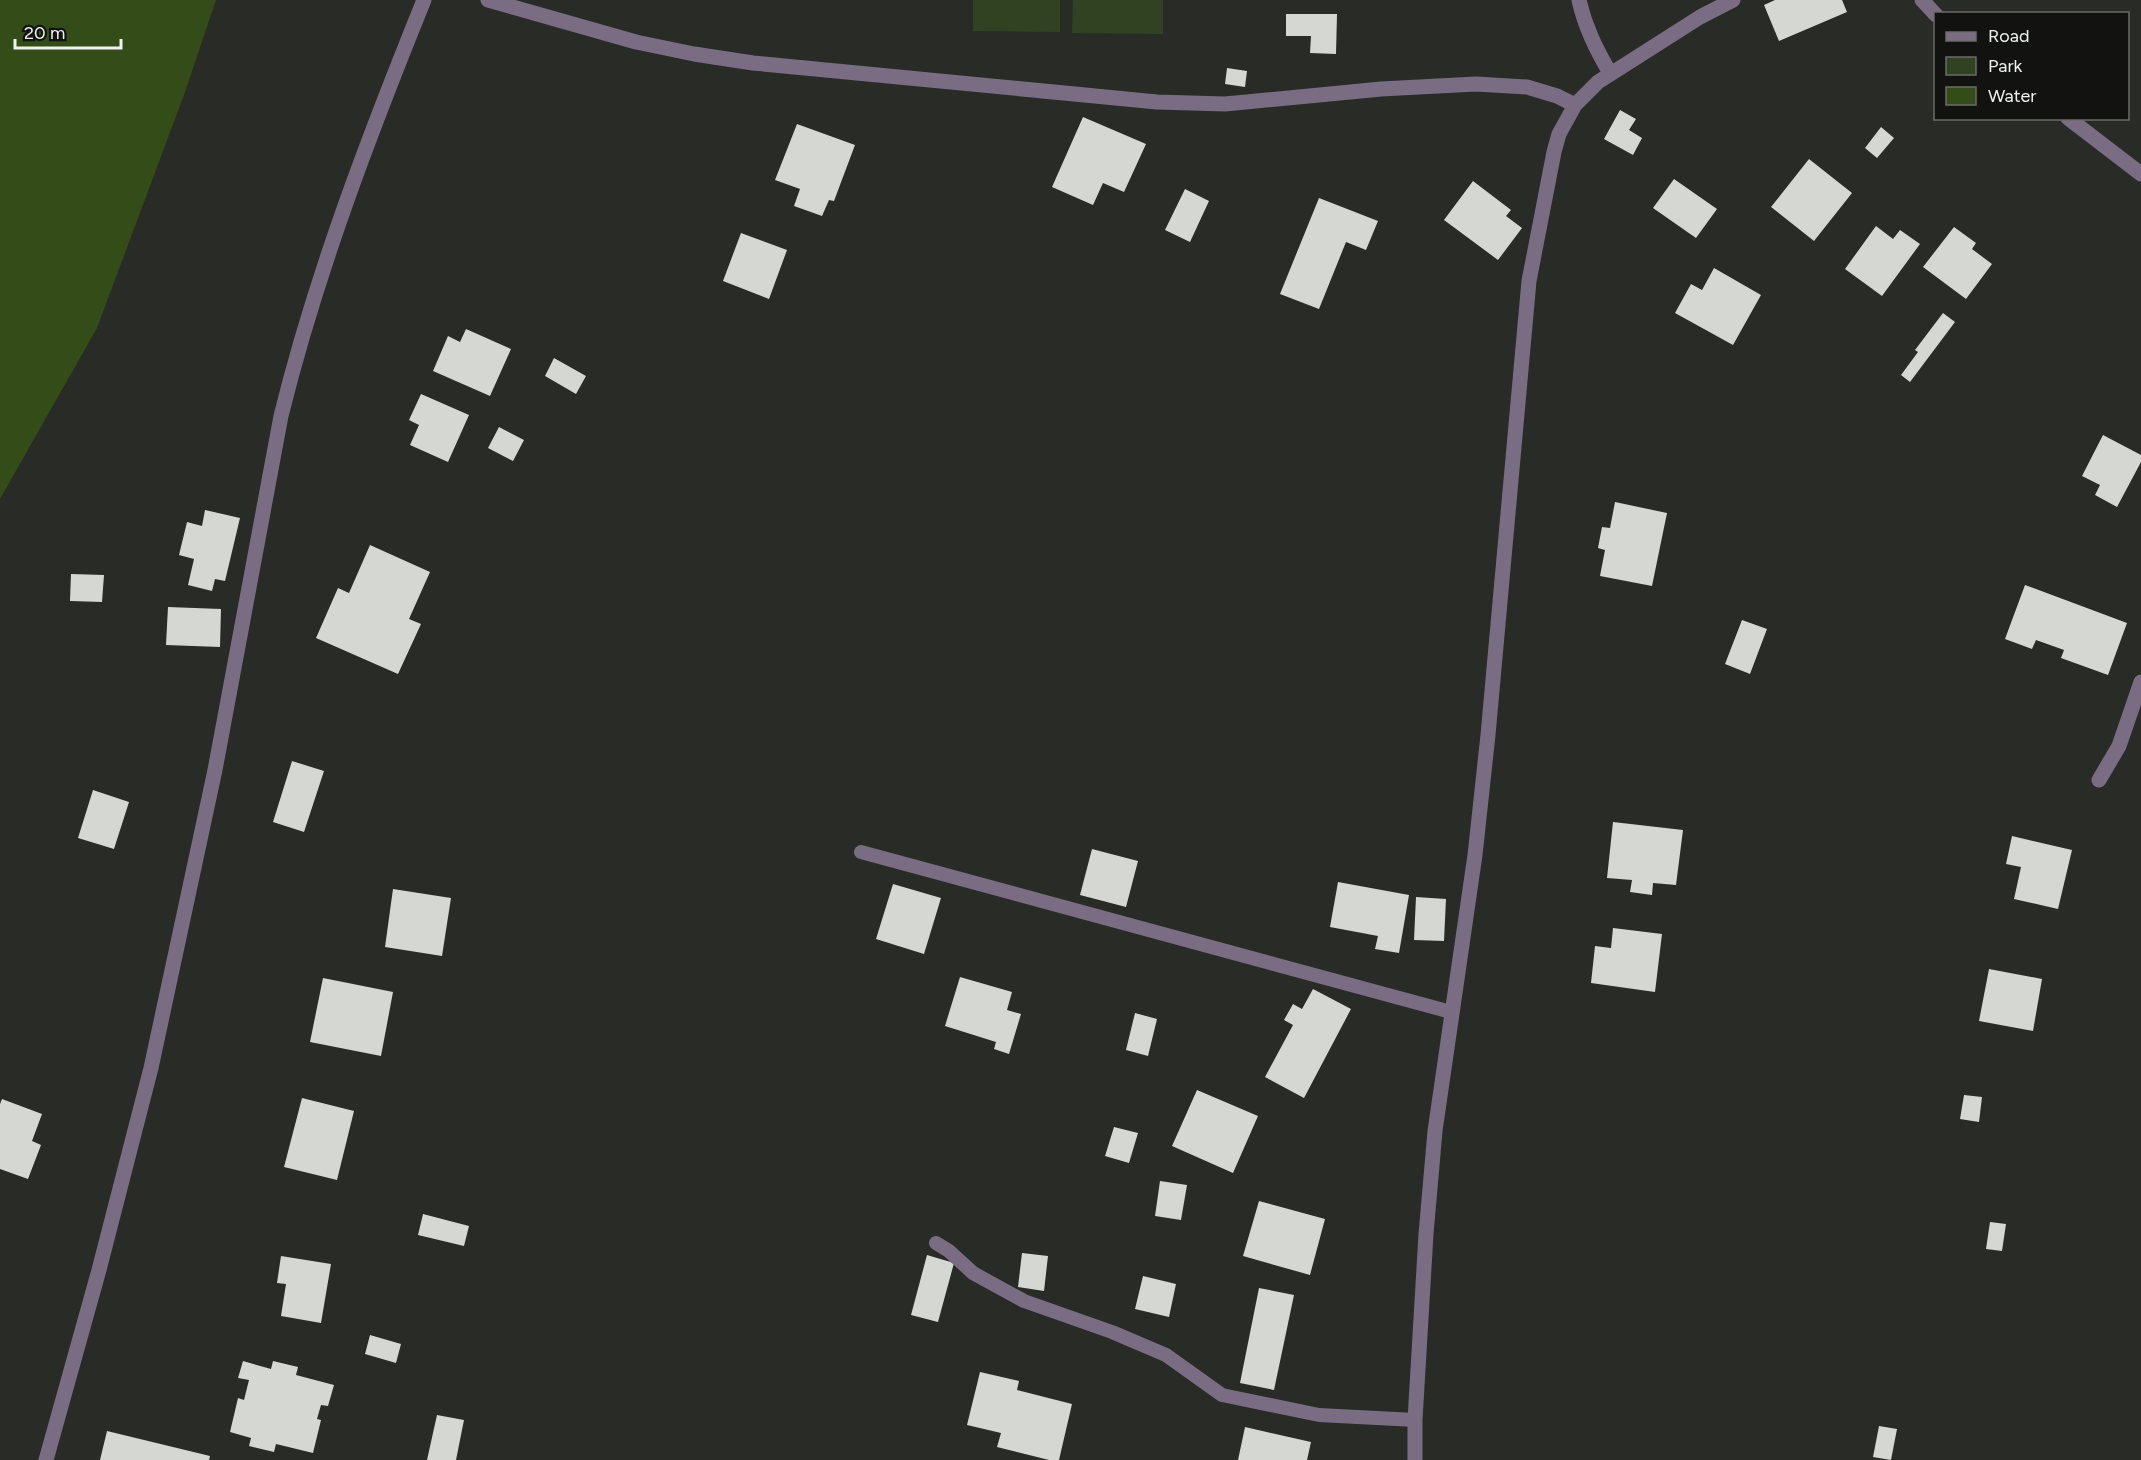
<svg xmlns="http://www.w3.org/2000/svg" width="2141" height="1460" viewBox="0 0 2141 1460" font-family="Figtree,sans-serif">
  <rect width="100%" height="100%" fill="#282b26"/>
  <path fill="#314223" d="M 973,0 L 1060,0 L 1060,32 L 973,31 Z
    M 1073,0 L 1163,0 L 1163,34 L 1072,33 Z"/>
  <path fill="#334c18" d="M 0,0 L 216,0 L 184,95 L 97,328 L 0,499 Z"/>
  <path fill="#d5d8d2" d="M 1775,0 L 1842,0 L 1847,12 L 1779,41 L 1764,5 Z
    M 1286,14 L 1337,14 L 1336,54 L 1310,53 L 1311,36 L 1286,36 Z
    M 1227,68 L 1247,71 L 1245,87 L 1225,84 Z
    M 1620,110 L 1636,119 L 1629,130 L 1642,138 L 1633,155 L 1604,139 Z
    M 1083,117 L 1146,144 L 1124,192 L 1103,183 L 1093,205 L 1052,187 Z
    M 797,124 L 855,145 L 834,201 L 829,200 L 822,216 L 794,206 L 800,189 L 775,180 Z
    M 1881,127 L 1894,138 L 1877,158 L 1865,148 Z
    M 1809,159 L 1852,193 L 1814,241 L 1771,207 Z
    M 1674,179 L 1717,209 L 1696,238 L 1653,208 Z
    M 1473,181 L 1511,210 L 1506,216 L 1522,228 L 1498,260 L 1444,220 Z
    M 1185,189 L 1209,201 L 1190,242 L 1165,230 Z
    M 1319,198 L 1378,221 L 1366,250 L 1346,242 L 1319,309 L 1280,294 Z
    M 1876,226 L 1893,239 L 1900,230 L 1920,244 L 1882,296 L 1845,269 Z
    M 1954,227 L 1976,243 L 1972,249 L 1992,264 L 1966,299 L 1923,267 Z
    M 741,233 L 787,250 L 769,299 L 723,281 Z
    M 1714,268 L 1761,295 L 1733,345 L 1675,313 L 1691,284 L 1702,290 Z
    M 1943,313 L 1955,322 L 1910,382 L 1901,375 L 1918,352 L 1915,350 Z
    M 466,329 L 511,349 L 490,396 L 433,371 L 448,336 L 460,342 Z
    M 554,358 L 586,376 L 576,394 L 545,376 Z
    M 421,394 L 469,415 L 448,462 L 410,445 L 419,425 L 409,420 Z
    M 499,427 L 524,440 L 513,461 L 488,448 Z
    M 2103,435 L 2141,455 L 2141,462 L 2117,507 L 2095,495 L 2100,485 L 2082,476 Z
    M 1615,502 L 1667,513 L 1652,586 L 1600,576 L 1605,550 L 1598,548 L 1602,527 L 1610,528 Z
    M 205,510 L 240,518 L 225,581 L 215,579 L 212,591 L 188,585 L 194,559 L 179,555 L 187,522 L 202,526 Z
    M 370,545 L 430,572 L 409,619 L 421,624 L 398,674 L 316,638 L 338,588 L 349,593 Z
    M 71,574 L 104,575 L 102,602 L 70,601 Z
    M 2025,585 L 2127,623 L 2108,675 L 2061,658 L 2064,650 L 2036,640 L 2032,649 L 2005,639 Z
    M 168,607 L 221,609 L 220,647 L 166,645 Z
    M 1742,620 L 1767,629 L 1750,674 L 1725,664 Z
    M 292,761 L 324,771 L 304,832 L 273,822 Z
    M 93,790 L 129,802 L 114,849 L 78,838 Z
    M 1613,822 L 1683,830 L 1676,885 L 1653,883 L 1652,895 L 1630,892 L 1632,880 L 1607,878 Z
    M 2012,836 L 2072,850 L 2058,909 L 2014,899 L 2021,867 L 2006,864 Z
    M 1092,849 L 1138,861 L 1126,907 L 1080,895 Z
    M 1338,882 L 1409,895 L 1399,953 L 1375,949 L 1378,936 L 1330,927 Z
    M 893,884 L 941,898 L 924,954 L 876,939 Z
    M 393,889 L 451,898 L 442,956 L 385,947 Z
    M 1416,897 L 1446,899 L 1444,941 L 1414,940 Z
    M 1613,928 L 1662,934 L 1655,992 L 1591,983 L 1595,946 L 1611,948 Z
    M 1989,969 L 2042,979 L 2033,1031 L 1979,1021 Z
    M 960,977 L 1012,992 L 1007,1010 L 1021,1014 L 1009,1054 L 994,1049 L 996,1042 L 945,1026 Z
    M 323,978 L 393,992 L 381,1056 L 310,1042 Z
    M 1313,989 L 1351,1009 L 1304,1098 L 1265,1077 L 1293,1025 L 1284,1020 L 1293,1004 L 1302,1009 Z
    M 1135,1013 L 1157,1019 L 1148,1056 L 1126,1050 Z
    M 1197,1090 L 1258,1116 L 1233,1173 L 1172,1146 Z
    M 1964,1095 L 1982,1097 L 1979,1122 L 1960,1119 Z
    M 302,1098 L 354,1111 L 337,1180 L 284,1167 Z
    M 2,1099 L 42,1114 L 32,1141 L 41,1145 L 28,1179 L 0,1169 L 0,1104 Z
    M 1114,1127 L 1138,1133 L 1129,1163 L 1105,1156 Z
    M 1160,1181 L 1187,1185 L 1181,1220 L 1155,1216 Z
    M 1259,1201 L 1325,1219 L 1310,1275 L 1243,1256 Z
    M 423,1214 L 469,1226 L 464,1246 L 418,1235 Z
    M 1990,1222 L 2006,1224 L 2002,1251 L 1986,1249 Z
    M 1022,1253 L 1048,1256 L 1044,1291 L 1018,1287 Z
    M 927,1255 L 954,1263 L 938,1322 L 911,1315 Z
    M 281,1256 L 331,1264 L 321,1323 L 281,1316 L 286,1284 L 277,1283 Z
    M 1143,1276 L 1176,1284 L 1169,1317 L 1135,1309 Z
    M 1259,1288 L 1294,1295 L 1274,1390 L 1240,1383 Z
    M 370,1335 L 401,1344 L 396,1363 L 365,1354 Z
    M 243,1361 L 271,1369 L 273,1361 L 298,1367 L 296,1375 L 334,1385 L 328,1406 L 321,1405 L 317,1419 L 321,1420 L 313,1453 L 276,1444 L 274,1452 L 249,1446 L 251,1438 L 230,1432 L 238,1398 L 244,1400 L 249,1380 L 238,1378 Z
    M 980,1372 L 1019,1381 L 1017,1390 L 1072,1404 L 1059,1460 L 1049,1460 L 997,1447 L 1001,1433 L 967,1425 Z
    M 437,1415 L 464,1420 L 456,1460 L 427,1460 Z
    M 1879,1426 L 1897,1429 L 1891,1460 L 1873,1457 Z
    M 1245,1427 L 1311,1442 L 1307,1460 L 1238,1460 Z
    M 107,1431 L 210,1456 L 209,1460 L 100,1460 Z"/>
  <g fill="none" stroke-linecap="round" stroke-linejoin="round">
    <path stroke="#7a6c83" stroke-width="14" d="M 861,852 L 1451,1012
      M 936,1243 L 949,1251 L 973,1273 L 1024,1301 L 1112,1332 L 1166,1355 L 1222,1395 L 1319,1415 L 1415,1420"/>
    <path stroke="#7a6c83" stroke-width="15" d="M 488,0 L 636,42 L 694,54 L 753,63 L 1157,102 L 1225,104 L 1381,89 L 1476,84 L 1527,87 L 1557,96 L 1575,105
      M 1579,0 C 1585,27 1596,49 1610,73
      M 1922,0 L 1936,15
      M 2068,118 L 2141,174
      M 2099,780 L 2119,746 L 2141,682
      M 46,1460 L 99,1270 L 151,1068 L 215,770 L 281,416 C 316,274 369,136 424,0
      M 1415,1460 L 1415,1420 L 1426,1234 L 1435,1131 L 1475,855 L 1488,735 L 1529,281 L 1554,152 L 1559,134 L 1575,105 L 1598,82 L 1700,17 L 1733,0"/>
  </g>
  <rect x="1934" y="12" width="195" height="108" fill="#121311" stroke="#6b6c6a" stroke-width="1.5"/>
  <rect x="1946" y="32" width="30" height="9" fill="#7a6c83" stroke="#6b6c6a" stroke-width="1.5"/>
  <text x="1988" y="42" font-size="18" fill="#f0f2ef">Road</text>
  <rect x="1946" y="57" width="30" height="18" fill="#314223" stroke="#6b6c6a" stroke-width="1.5"/>
  <text x="1988" y="72" font-size="18" fill="#f0f2ef">Park</text>
  <rect x="1946" y="87" width="30" height="18" fill="#334c18" stroke="#6b6c6a" stroke-width="1.5"/>
  <text x="1988" y="102" font-size="18" fill="#f0f2ef">Water</text>
  <path d="M15 39v9h106v-9" fill="none" stroke="#f0f2ef" stroke-width="3"/>
  <text x="24" y="39" font-size="18" fill="#f0f2ef" stroke="#121311" stroke-width="4.5" paint-order="stroke">20 m</text>
</svg>
